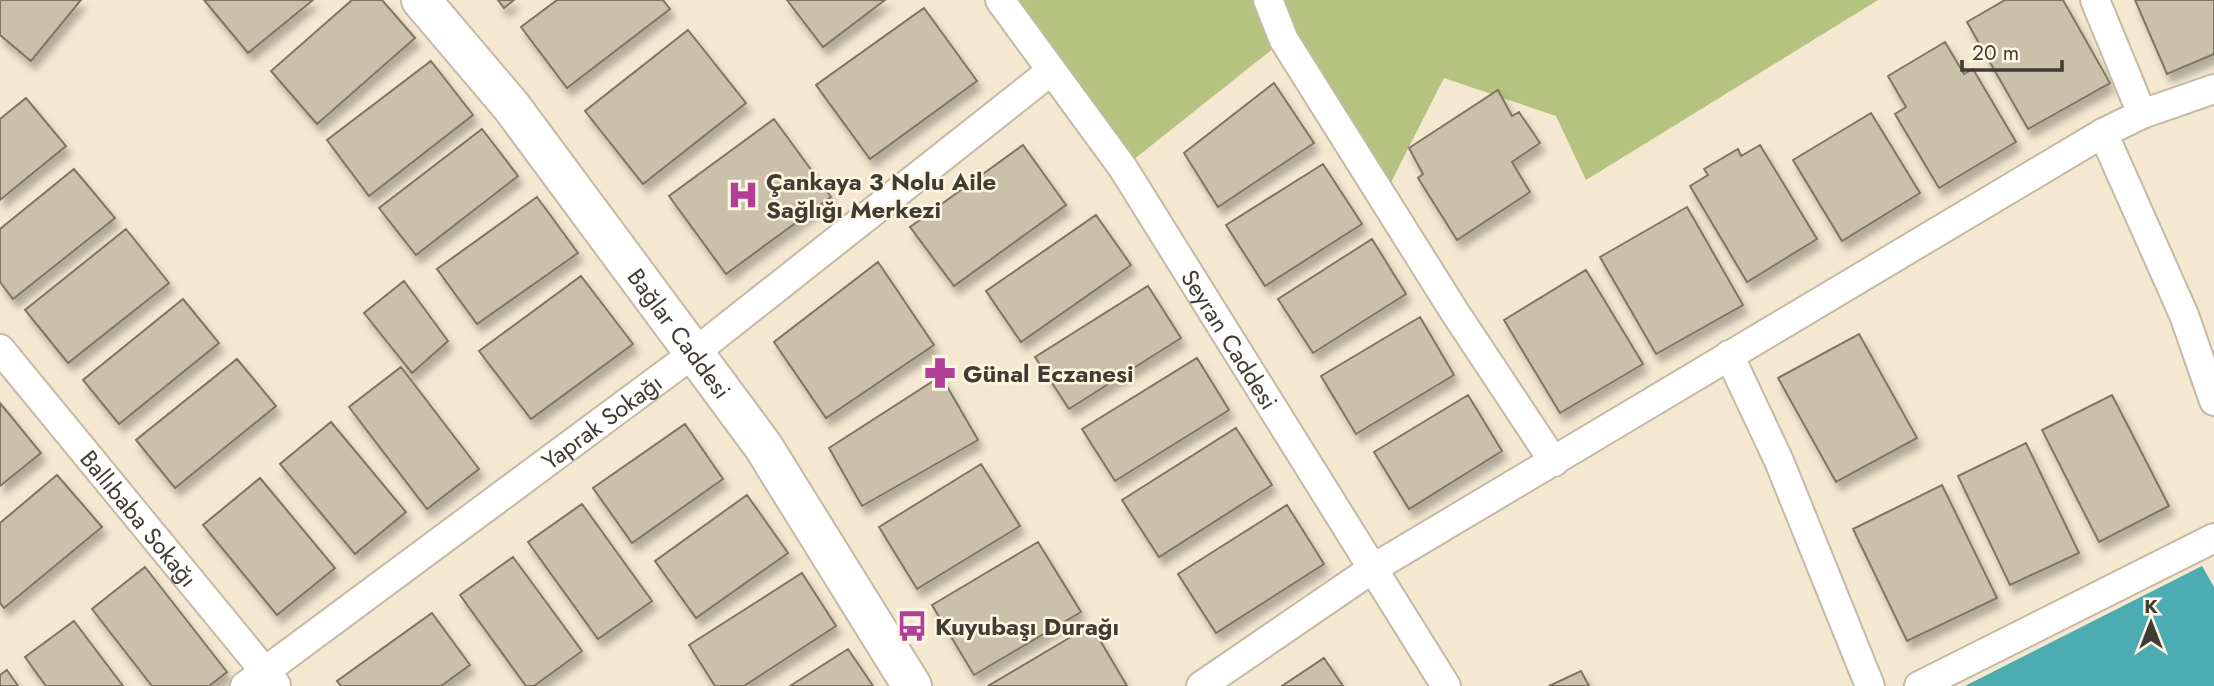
<svg xmlns="http://www.w3.org/2000/svg" width="2214" height="686" viewBox="0 0 2214 686" font-family="Jost,sans-serif">
  <defs>
    <filter id="shadow"><feDropShadow dx="4.5" dy="8" stdDeviation="3.5" flood-color="#0004"/></filter>
  </defs>
  <rect width="100%" height="100%" fill="#f4e8d1"/>
  <path fill="#b5c280" d="M 1000,0 L 1878,0 L 1586,180 L 1556,116 L 1444,78 L 1383,198 L 1284,40 L 1123,168 Z"/>
  <path fill="#4cacb2" d="M 2202,566 L 2214,587 L 2214,686 L 1965,686 Z"/>
  <path fill="#cbc0a9" stroke="#807661" stroke-width="2" filter="url(#shadow)" d="M 0,0 L 81,0 L 31,61 L 0,35 Z
    M 204,0 L 313,0 L 248,53 Z
    M 352,0 L 382,0 L 415,38 L 317,124 L 271,71 Z
    M 498,0 L 514,0 L 504,8 Z
    M 557,0 L 663,0 L 670,9 L 567,88 L 521,27 Z
    M 787,0 L 885,0 L 823,47 Z
    M 2005,0 L 2063,0 L 2110,83 L 2028,129 L 1967,22 Z
    M 2135,0 L 2214,0 L 2214,54 L 2167,74 Z
    M 924,8 L 977,81 L 870,159 L 816,85 Z
    M 688,30 L 746,103 L 643,184 L 585,111 Z
    M 1945,42 L 1964,74 L 1973,69 L 2016,142 L 1939,188 L 1895,114 L 1906,107 L 1888,76 Z
    M 431,61 L 473,115 L 369,196 L 327,140 Z
    M 1274,83 L 1314,143 L 1218,207 L 1184,153 Z
    M 1498,90 L 1512,116 L 1519,112 L 1540,143 L 1512,162 L 1530,192 L 1457,240 L 1418,178 L 1423,174 L 1409,148 Z
    M 26,98 L 66,146 L 0,200 L 0,119 Z
    M 1871,113 L 1920,193 L 1842,241 L 1793,160 Z
    M 774,119 L 831,197 L 726,274 L 669,196 Z
    M 482,129 L 518,176 L 416,255 L 379,208 Z
    M 1023,145 L 1066,205 L 954,286 L 910,227 Z
    M 1760,145 L 1817,239 L 1747,282 L 1690,186 L 1708,175 L 1704,169 L 1738,149 L 1741,156 Z
    M 1323,164 L 1362,224 L 1265,286 L 1226,225 Z
    M 74,169 L 115,218 L 13,299 L 0,282 L 0,229 Z
    M 537,197 L 578,253 L 477,324 L 437,269 Z
    M 1687,207 L 1743,305 L 1656,354 L 1600,257 Z
    M 1096,215 L 1131,265 L 1021,342 L 986,291 Z
    M 126,229 L 169,283 L 68,363 L 25,310 Z
    M 1372,239 L 1406,294 L 1313,353 L 1278,299 Z
    M 878,262 L 934,345 L 826,418 L 774,342 Z
    M 1586,270 L 1643,364 L 1560,413 L 1504,320 Z
    M 581,276 L 633,344 L 531,419 L 479,351 Z
    M 404,281 L 448,341 L 412,373 L 364,313 Z
    M 1148,286 L 1181,338 L 1069,409 L 1035,357 Z
    M 183,299 L 219,343 L 119,424 L 83,380 Z
    M 1420,317 L 1454,375 L 1356,434 L 1321,376 Z
    M 1859,334 L 1917,438 L 1836,482 L 1778,378 Z
    M 1197,358 L 1229,410 L 1115,481 L 1082,429 Z
    M 237,359 L 276,406 L 175,488 L 136,440 Z
    M 401,367 L 479,469 L 427,509 L 349,407 Z
    M 941,376 L 978,440 L 862,506 L 829,448 Z
    M 1468,395 L 1502,451 L 1409,509 L 1374,452 Z
    M 2112,395 L 2169,506 L 2099,542 L 2042,430 Z
    M 0,403 L 41,453 L 0,486 Z
    M 331,422 L 406,512 L 355,554 L 280,464 Z
    M 685,424 L 723,479 L 632,543 L 593,488 Z
    M 1236,428 L 1272,485 L 1159,557 L 1122,500 Z
    M 2026,443 L 2079,553 L 2010,585 L 1958,476 Z
    M 981,464 L 1020,526 L 917,589 L 879,527 Z
    M 57,475 L 102,527 L 4,608 L 0,603 L 0,523 Z
    M 260,478 L 335,568 L 277,615 L 203,525 Z
    M 1942,485 L 1997,598 L 1907,641 L 1853,529 Z
    M 747,495 L 788,553 L 696,618 L 655,561 Z
    M 582,504 L 652,601 L 598,639 L 528,542 Z
    M 1287,505 L 1324,564 L 1216,633 L 1178,574 Z
    M 1038,542 L 1081,612 L 974,675 L 932,605 Z
    M 513,557 L 582,651 L 534,686 L 526,686 L 460,595 Z
    M 145,567 L 227,672 L 209,686 L 152,686 L 92,609 Z
    M 802,573 L 836,626 L 744,686 L 715,686 L 689,645 Z
    M 432,613 L 470,665 L 441,686 L 341,686 L 337,681 Z
    M 74,621 L 123,686 L 46,686 L 25,657 Z
    M 1091,625 L 1127,686 L 988,686 Z
    M 848,649 L 873,686 L 790,686 Z
    M 1324,658 L 1343,686 L 1282,686 Z
    M 7,670 L 18,686 L 0,686 L 0,675 Z
    M 1581,671 L 1589,686 L 1549,686 Z"/>
  <g fill="none" stroke-linecap="round" stroke-linejoin="round">
    <defs>
      <g id="street">
        <path id="s1" d="M 1000,0 L 1123,168 L 1446,686"/>
        <path d="M 1268,0 L 1284,40 L 1454,311 L 1554,462"/>
        <path d="M 2095,0 L 2142,114"/>
        <path d="M 2103,133 L 2184,315 L 2214,401"/>
        <path id="s2" d="M 0,349 L 276,685"/>
        <path d="M 1729,355 L 1779,461 L 1870,686"/>
        <path id="s3" d="M 245,686 L 694,353 L 1051,71"/>
        <path d="M 1201,686 L 1372,569 L 2103,133 L 2142,114 L 2214,89"/>
        <path d="M 1919,686 L 2214,538"/>
      </g>
      <g id="secondary">
        <path id="s4" d="M 421,0 L 511,106 L 763,446 L 912,686"/>
      </g>
    </defs>
    <use href="#street" stroke="#c4b9a2" stroke-width="32"/>
    <use href="#secondary" stroke="#c4b9a2" stroke-width="42"/>
    <use href="#street" stroke="#fff" stroke-width="28"/>
    <use href="#secondary" stroke="#fff" stroke-width="38"/>
  </g>
  <defs>
    <symbol id="hospital-bare" viewBox="-9 -9 18 18"><path d="M-5-5h3v3.5h4V-5h3V5h-3V1.5h-4V5h-3Z" fill="#b13f9a" stroke="#fff6e3" stroke-width="2.5" paint-order="stroke"/></symbol>
    <symbol id="pharmacy-bare" viewBox="-9 -9 18 18"><path d="M-2-6h4v4h4v4h-4v4h-4v-4h-4v-4h4Z" fill="#b13f9a" stroke="#fff6e3" stroke-width="2.5" paint-order="stroke"/></symbol>
    <symbol id="bus-bare" viewBox="-9 -9 18 18"><path d="M-5-6H5V4H4V6H2V4H-2V6H-4V4H-5ZM-3.5-4V0h7V-4ZM-3.5 1.2v1.5H-2V1.2ZM2 1.2v1.5H3.5V1.2Z" fill="#b13f9a" stroke="#fff6e3" stroke-width="2.5" paint-order="stroke"/></symbol>
  </defs>
  <g fill-rule="evenodd">
    <use href="#hospital-bare" x="721" y="173" width="44" height="44"/>
    <use href="#pharmacy-bare" x="918" y="351" width="44" height="44"/>
    <use href="#bus-bare" x="890" y="604" width="44" height="44"/>
  </g>
  <g text-anchor="middle" dominant-baseline="central" stroke-width="5" stroke-linejoin="round" paint-order="stroke">
    <g font-size="24" font-weight="bold" fill="#413c33" stroke="#fff6e3" text-anchor="start">
      <text x="766" y="181">Çankaya 3 Nolu Aile<tspan x="766" dy="28">Sağlığı Merkezi</tspan></text>
      <text x="963" y="373">Günal Eczanesi</text>
      <text x="935" y="626">Kuyubaşı Durağı</text>
    </g>
    <g font-size="24" fill="#413c33" stroke="#fff6e3">
      <text stroke="none"><textPath href="#s4" startOffset="422">Bağlar Caddesi</textPath></text>
      <text stroke="none"><textPath href="#s1" startOffset="410">Seyran Caddesi</textPath></text>
      <text stroke="none"><textPath href="#s3" startOffset="444">Yaprak Sokağı</textPath></text>
      <text stroke="none"><textPath href="#s2" startOffset="219">Ballıbaba Sokağı</textPath></text>
    </g>
  </g>
  <g transform="translate(2151 623)" stroke="#fff6e3" stroke-width="5" paint-order="stroke">
  <path d="M0-5L12 26L0 18L-12 26Z" fill="#413c33"/>
  <text y="-10" font-size="19" font-weight="bold" text-anchor="middle" fill="#413c33">K</text>
  </g>
  <path d="M1962 60v10h100v-10" fill="none" stroke="#413c33" stroke-width="3.5"/>
  <text x="1972" y="60" font-size="21" fill="#413c33" stroke="#fff6e3" stroke-width="5" paint-order="stroke">20 m</text>
</svg>
